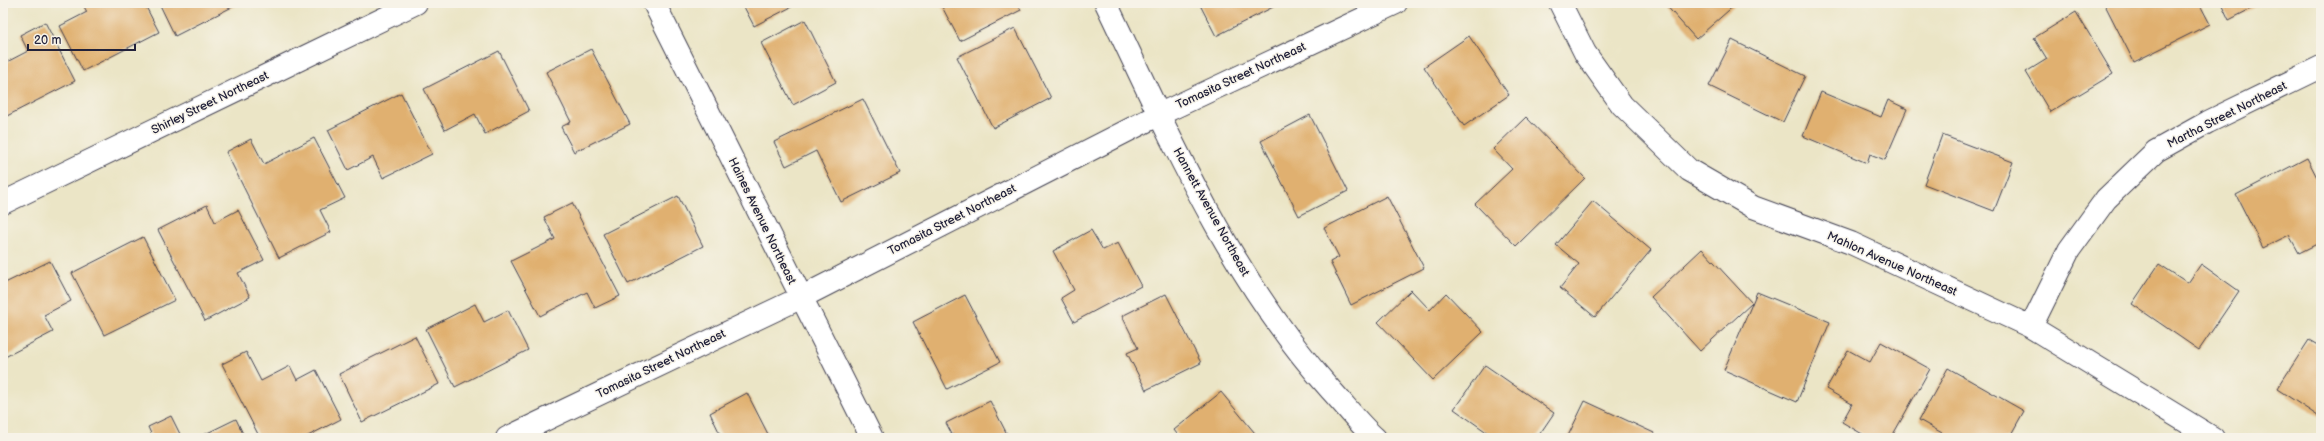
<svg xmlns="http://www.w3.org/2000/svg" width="2324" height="441" viewBox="0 0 2324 441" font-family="'Balsamiq Sans',sans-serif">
  <rect width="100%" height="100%" fill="#f7f3e8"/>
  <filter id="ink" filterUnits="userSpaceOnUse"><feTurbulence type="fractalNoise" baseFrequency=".025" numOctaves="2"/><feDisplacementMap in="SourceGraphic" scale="8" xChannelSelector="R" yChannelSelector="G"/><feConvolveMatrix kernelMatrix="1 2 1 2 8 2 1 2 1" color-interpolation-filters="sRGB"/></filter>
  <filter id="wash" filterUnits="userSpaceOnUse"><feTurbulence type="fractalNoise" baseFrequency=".012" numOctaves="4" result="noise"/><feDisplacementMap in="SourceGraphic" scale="16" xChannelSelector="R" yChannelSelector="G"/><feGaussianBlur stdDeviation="0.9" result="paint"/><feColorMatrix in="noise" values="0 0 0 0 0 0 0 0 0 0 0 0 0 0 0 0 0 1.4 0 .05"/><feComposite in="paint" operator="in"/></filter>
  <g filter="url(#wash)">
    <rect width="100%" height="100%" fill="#ebe5c6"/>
    <g id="blocks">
      <path fill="#e0b06f" d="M 82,3 L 144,3 L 159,32 L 83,71 L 60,26 L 87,12 Z
        M 159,3 L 240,3 L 175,36 Z
        M 742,3 L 799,3 L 754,26 Z
        M 940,3 L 1017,3 L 1021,10 L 960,41 Z
        M 1199,3 L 1281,3 L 1216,36 Z
        M 1664,3 L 1737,3 L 1696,39 Z
        M 2104,3 L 2199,3 L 2210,24 L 2134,62 Z
        M 2221,3 L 2262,3 L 2229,20 Z
        M 2076,12 L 2113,74 L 2050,112 L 2026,72 L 2047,59 L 2034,38 Z
        M 805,20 L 836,82 L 793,105 L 761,43 Z
        M 45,22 L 75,81 L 3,118 L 3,64 L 28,51 L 20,35 Z
        M 1015,28 L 1051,98 L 993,128 L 957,57 Z
        M 1469,36 L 1509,95 L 1464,126 L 1424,67 Z
        M 1732,40 L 1805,76 L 1783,122 L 1709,86 Z
        M 591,49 L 630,124 L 574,152 L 561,127 L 571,122 L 546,72 Z
        M 499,51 L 529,111 L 485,134 L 475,114 L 445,130 L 424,89 Z
        M 1821,92 L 1881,117 L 1888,100 L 1907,109 L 1885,160 L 1870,154 L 1867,163 L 1803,136 Z
        M 401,93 L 432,154 L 383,178 L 373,157 L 348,170 L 328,130 Z
        M 863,99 L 900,173 L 841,202 L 816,151 L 786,166 L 774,142 Z
        M 1310,115 L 1348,191 L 1299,216 L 1261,141 Z
        M 1526,117 L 1585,178 L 1516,246 L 1475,204 L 1512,169 L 1493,149 Z
        M 1942,135 L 2013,162 L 1994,211 L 1924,184 Z
        M 314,138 L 345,198 L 320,210 L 331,232 L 279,258 L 226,152 L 251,139 L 264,164 Z
        M 2307,158 L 2321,185 L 2321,242 L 2299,253 L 2289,235 L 2263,248 L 2236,195 Z
        M 678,196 L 703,246 L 628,284 L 603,234 Z
        M 1387,196 L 1424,268 L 1351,305 L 1330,262 L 1339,257 L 1324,228 Z
        M 1593,201 L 1651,250 L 1595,317 L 1560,288 L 1579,264 L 1556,245 Z
        M 572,203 L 620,296 L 595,308 L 587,292 L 540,316 L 511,261 L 555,239 L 544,217 Z
        M 207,205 L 215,222 L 238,210 L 264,260 L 238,273 L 250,297 L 205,321 L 158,230 Z
        M 1091,230 L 1103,250 L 1118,243 L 1141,286 L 1074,322 L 1061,298 L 1074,290 L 1053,251 Z
        M 143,237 L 175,300 L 104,335 L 72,273 Z
        M 1702,249 L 1752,303 L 1700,351 L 1651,297 Z
        M 50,261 L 71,301 L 44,315 L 53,332 L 5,357 L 3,284 Z
        M 2159,264 L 2188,283 L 2201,264 L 2239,291 L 2199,350 L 2132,304 Z
        M 1411,290 L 1430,310 L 1446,293 L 1483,332 L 1433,380 L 1378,322 Z
        M 1757,292 L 1830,322 L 1797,402 L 1724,370 Z
        M 1166,294 L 1201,363 L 1146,390 L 1127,353 L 1138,348 L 1122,316 Z
        M 965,295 L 1000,362 L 947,389 L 913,322 Z
        M 475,304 L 484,322 L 508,310 L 528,350 L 455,387 L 426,329 Z
        M 415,336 L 439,384 L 362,422 L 339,374 Z
        M 2309,340 L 2321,347 L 2321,418 L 2277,389 Z
        M 1881,342 L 1930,369 L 1891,438 L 1869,438 L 1842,422 L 1852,404 L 1826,389 L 1848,350 L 1870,362 Z
        M 246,352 L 261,381 L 290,366 L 297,380 L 316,370 L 341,419 L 304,438 L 260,438 L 222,364 Z
        M 1485,365 L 1554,413 L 1537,438 L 1495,438 L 1454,409 Z
        M 1948,368 L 2024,411 L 2009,438 L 1951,438 L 1919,420 Z
        M 1221,392 L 1259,438 L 1180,438 L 1174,430 Z
        M 747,393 L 770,438 L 722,438 L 710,413 Z
        M 990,401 L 1009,438 L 954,438 L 946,423 Z
        M 1585,401 L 1654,433 L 1652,438 L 1567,438 Z
        M 171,416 L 182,438 L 153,438 L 148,427 Z
        M 236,419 L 245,438 L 197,438 Z"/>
    </g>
  </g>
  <g filter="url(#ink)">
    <use href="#blocks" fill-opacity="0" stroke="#403f50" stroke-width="1"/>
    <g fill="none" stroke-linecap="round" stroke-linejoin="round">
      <defs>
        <path id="minor" d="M 654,3 L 872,438
          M 1106,3 C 1170,137 1230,277 1330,389 C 1345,405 1359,424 1375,438
          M 1560,3 L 1585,53 L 1622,105 L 1689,170 L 1753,207 L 1851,243 L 2031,327 L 2213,438
          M 3,203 L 416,3
          M 2031,327 L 2069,250 L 2106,199 L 2156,151 L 2208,122 L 2321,67
          M 507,438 L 800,298 L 1160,114 L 1396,3"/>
      </defs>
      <use href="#minor" stroke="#403f50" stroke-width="24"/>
      <use href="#minor" stroke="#fff" stroke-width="22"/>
    </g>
  </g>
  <g text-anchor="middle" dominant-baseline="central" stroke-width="3" stroke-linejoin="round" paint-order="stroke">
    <g font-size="12" fill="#22223b" stroke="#f7f3e8">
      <text transform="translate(1241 76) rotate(-25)">Tomasita Street Northeast</text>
      <text transform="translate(210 103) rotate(-26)">Shirley Street Northeast</text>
      <text transform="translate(2227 115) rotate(-27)">Martha Street Northeast</text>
      <text transform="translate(1211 212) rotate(61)">Hannett Avenue Northeast</text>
      <text transform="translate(952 220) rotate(-27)">Tomasita Street Northeast</text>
      <text transform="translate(762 221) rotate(64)">Haines Avenue Northeast</text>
      <text transform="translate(1892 264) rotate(24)">Mahlon Avenue Northeast</text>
      <text transform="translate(661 364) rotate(-26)">Tomasita Street Northeast</text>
    </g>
  </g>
  <rect width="2324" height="441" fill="none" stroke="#f7f3e8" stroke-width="16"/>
  <path d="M28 44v6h107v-6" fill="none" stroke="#22223b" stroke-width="2"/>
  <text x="34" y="44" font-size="12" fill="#22223b" stroke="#f7f3e8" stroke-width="3" paint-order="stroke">20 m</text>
</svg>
